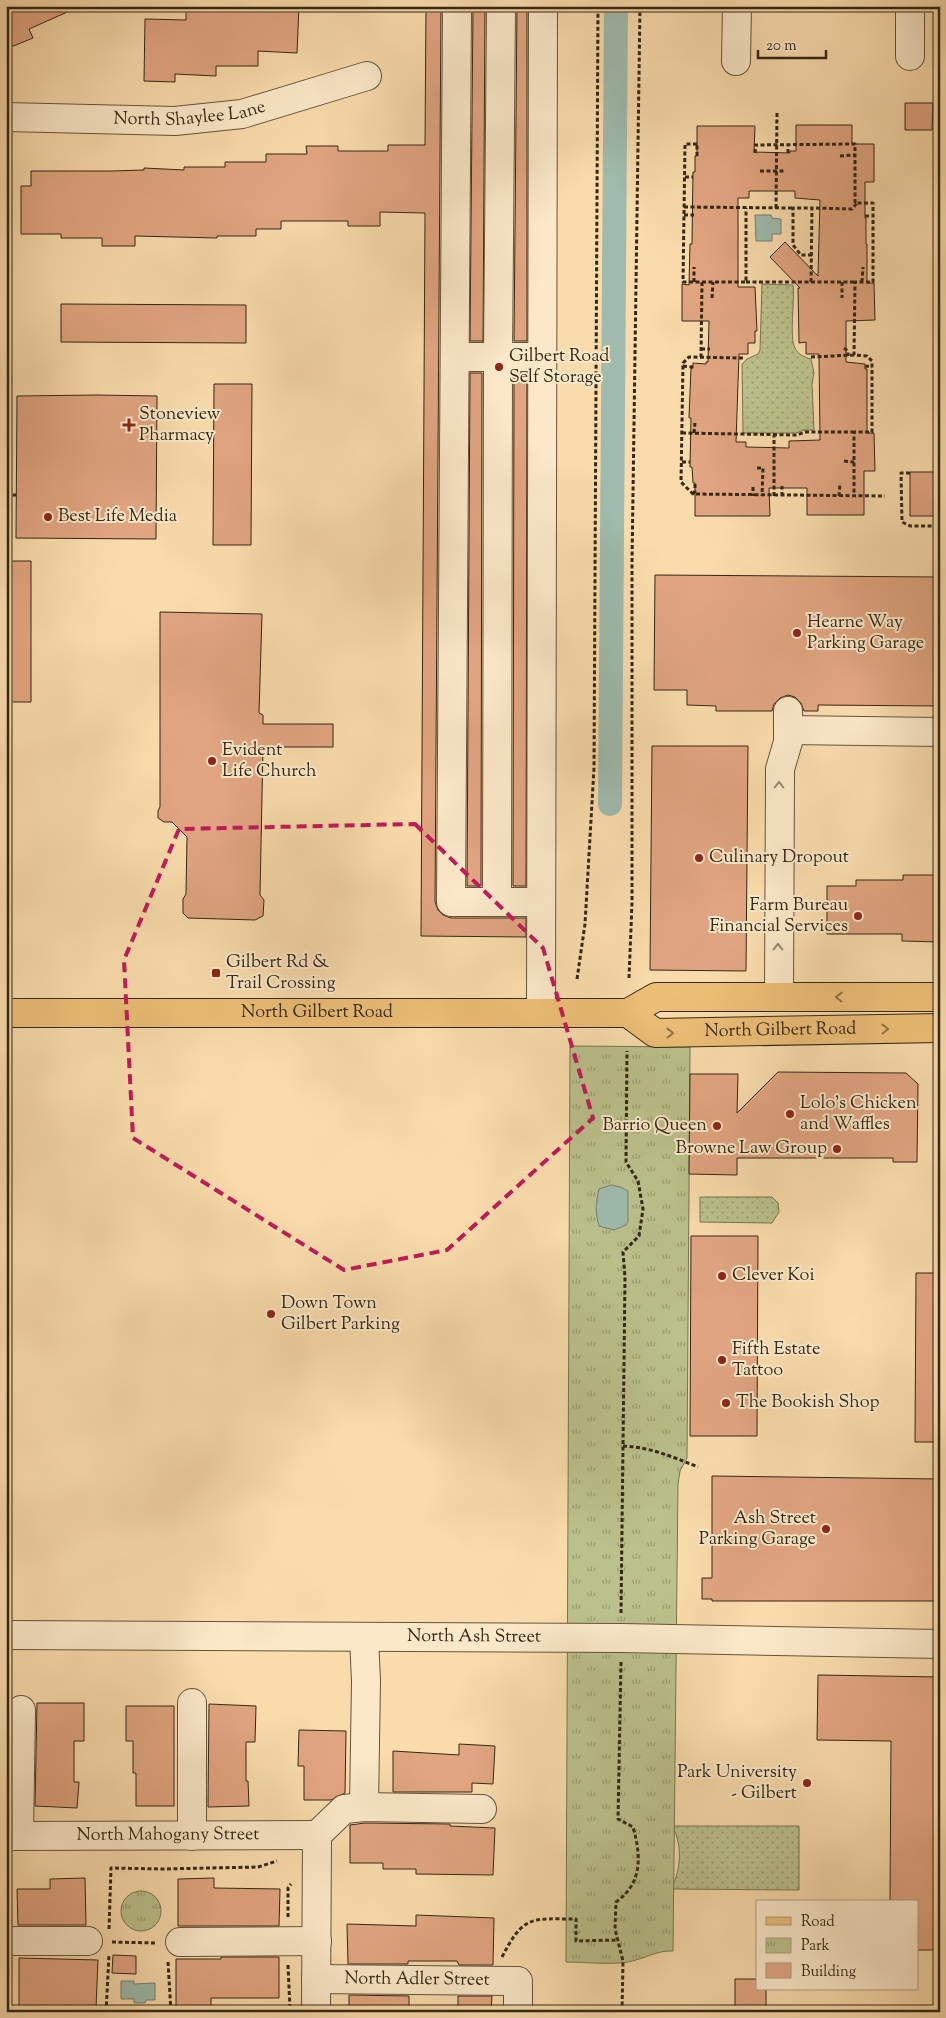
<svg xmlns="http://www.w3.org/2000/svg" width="946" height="2018" viewBox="0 0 946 2018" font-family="'Sorts Mill Goudy',serif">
  <defs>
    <pattern id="grass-dots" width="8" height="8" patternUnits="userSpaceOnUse" patternTransform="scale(1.25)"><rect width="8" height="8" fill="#bbc18c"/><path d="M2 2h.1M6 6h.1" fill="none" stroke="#999d71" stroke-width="1.8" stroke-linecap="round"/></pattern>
    <pattern id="park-tufts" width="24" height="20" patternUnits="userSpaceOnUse" patternTransform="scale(1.25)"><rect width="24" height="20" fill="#bbc18c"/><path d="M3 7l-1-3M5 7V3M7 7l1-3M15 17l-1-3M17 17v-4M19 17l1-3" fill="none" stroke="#999d71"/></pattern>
  </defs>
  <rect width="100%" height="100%" fill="#f9dbac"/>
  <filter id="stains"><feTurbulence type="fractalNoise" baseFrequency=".004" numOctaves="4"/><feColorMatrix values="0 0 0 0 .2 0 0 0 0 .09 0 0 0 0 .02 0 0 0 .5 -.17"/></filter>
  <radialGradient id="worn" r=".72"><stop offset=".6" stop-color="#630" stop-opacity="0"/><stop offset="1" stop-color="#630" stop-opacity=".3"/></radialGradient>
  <path fill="url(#grass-dots)" stroke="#787450" d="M 762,284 L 793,285 C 795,298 789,338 795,348 C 798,355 805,357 811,359 L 814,373 L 812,384 L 814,430 L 804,430 L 796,433 L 743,433 L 742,364 L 747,359 L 758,354 L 760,350 Z
    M 700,1197 L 772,1197 L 778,1203 L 779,1212 L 772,1223 L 700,1222 Z
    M 672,1826 L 799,1826 L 799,1890 L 671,1889 C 681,1870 683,1845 672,1826 Z"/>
  <path fill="url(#park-tufts)" stroke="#787450" d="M 570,1046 L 690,1047 L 690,1051 L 687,1458 L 680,1471 L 678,1484 L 673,1951 C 657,1950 644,1959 628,1962 C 608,1965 586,1962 566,1962 Z
    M121 1911a20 20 0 1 1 40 0a20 20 0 1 1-40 0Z"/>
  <path fill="#9ebbad" stroke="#748070" d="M 755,215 L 771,215 L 772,218 L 781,219 L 781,234 L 772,234 L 772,241 L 756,241 Z
    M 611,1185 L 620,1187 L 628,1191 L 628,1221 L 626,1225 L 614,1230 L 599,1226 C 595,1213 596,1202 599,1189 Z
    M 121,1981 L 134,1981 L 134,1984 L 155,1983 L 155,2000 L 146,2000 L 145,2003 L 134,2003 L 134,1999 L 121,1999 Z"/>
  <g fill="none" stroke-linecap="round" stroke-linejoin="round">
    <path stroke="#9ebbad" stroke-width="24" d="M 610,804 L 616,6"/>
  </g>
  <path fill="#e1a581" stroke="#342714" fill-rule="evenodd" d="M 6,6 L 81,6 L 29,29 L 33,38 L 6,49 Z
    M 186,6 L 299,6 L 297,53 L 258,51 L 258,66 L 216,66 L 216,76 L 175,74 L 175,82 L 144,81 L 145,19 L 186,20 Z
    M 426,6 L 441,6 L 435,902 L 438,910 L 443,915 L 451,918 L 526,918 L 526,937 L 421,936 L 425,213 L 380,212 L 380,226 L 348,226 L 348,221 L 281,221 L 281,229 L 256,229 L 256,236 L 217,236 L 217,238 L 135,236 L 135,246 L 102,246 L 102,238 L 61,238 L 61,234 L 21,234 L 21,186 L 31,186 L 31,171 L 112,171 L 144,170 L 144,168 L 184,170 L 184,167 L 225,167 L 225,162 L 266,162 L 266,154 L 307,154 L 306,146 L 338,146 L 338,151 L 388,151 L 388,145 L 425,145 Z
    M 473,6 L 485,6 L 483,341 L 470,341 Z
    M 517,6 L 527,6 L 527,341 L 514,341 Z
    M 905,103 L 933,103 L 932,130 L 905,130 Z
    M 796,125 L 852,125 L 852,144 L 874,144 L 874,182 L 865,182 L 865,218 L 866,218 L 866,244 L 867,244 L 867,283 L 874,283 L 875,320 L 846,321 L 846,362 L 865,364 L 865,369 L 867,369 L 867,433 L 874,433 L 875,471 L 864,471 L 864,515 L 807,515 L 807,488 L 769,488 L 770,516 L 695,516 L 695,483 L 693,483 L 692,467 L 690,467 L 691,418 L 689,418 L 691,368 L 693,368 L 693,363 L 706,364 L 706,362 L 708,362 L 709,321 L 682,321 L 682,284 L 689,285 L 690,244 L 692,244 L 693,172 L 695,172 L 695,156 L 697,156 L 697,126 L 755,126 L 754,152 L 790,153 L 790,151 L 796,151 ZM 749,191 L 795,191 L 795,198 L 820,200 L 818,276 L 785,242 L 770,257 L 800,288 L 798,288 L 799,343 L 806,342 L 806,354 L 819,354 L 820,440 L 789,441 L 789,448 L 746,447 L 746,442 L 736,442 L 739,354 L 748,354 L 748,343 L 755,343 L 755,331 L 757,331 L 755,287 L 738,287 L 738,198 L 749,198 Z
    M 61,304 L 246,305 L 246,343 L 61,342 Z
    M 470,373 L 482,373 L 481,886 L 467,886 Z
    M 514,373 L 527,373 L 526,886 L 513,886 Z
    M 214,384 L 252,384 L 251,545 L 213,545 Z
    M 97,395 L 157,396 L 156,539 L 16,538 L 17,396 Z
    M 910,472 L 940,472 L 940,516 L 910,516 Z
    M 6,561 L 31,561 L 31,702 L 6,702 Z
    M 655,575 L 940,577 L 940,706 L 818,705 L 818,711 L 804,711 L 801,703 L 795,697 L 788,695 L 780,698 L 774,704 L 772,711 L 716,711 L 716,706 L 687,705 L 687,690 L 654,690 Z
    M 160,612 L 262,614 L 259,713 L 263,715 L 263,724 L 333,724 L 333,747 L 263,747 L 260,895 L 264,900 L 263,916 L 255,920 L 188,918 L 183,913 L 183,899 L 186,894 L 187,837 L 172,822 L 164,822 L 158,818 L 158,811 L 160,807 Z
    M 652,746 L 748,746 L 746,971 L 650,970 Z
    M 903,875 L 940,875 L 940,942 L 902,941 L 902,934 L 827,934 L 827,886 L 856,886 L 856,880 L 903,880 Z
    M 778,1072 L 906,1073 L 918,1084 L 917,1162 L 893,1162 L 893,1158 L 737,1158 L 737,1175 L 689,1174 L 690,1074 L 738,1074 L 737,1113 Z
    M 691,1236 L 758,1236 L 757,1436 L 690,1436 Z
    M 916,1273 L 940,1273 L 940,1442 L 915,1442 Z
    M 712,1476 L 940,1479 L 940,1601 L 712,1601 L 712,1599 L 702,1599 L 702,1578 L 712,1578 Z
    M 818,1675 L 940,1677 L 940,1950 L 917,1950 L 917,1901 L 890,1901 L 891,1741 L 817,1740 Z
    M 37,1703 L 84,1703 L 84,1741 L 74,1741 L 74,1782 L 79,1782 L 77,1808 L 35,1806 Z
    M 209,1704 L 256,1706 L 255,1742 L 246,1742 L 246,1781 L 248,1781 L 249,1806 L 208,1807 Z
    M 126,1706 L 174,1706 L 174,1806 L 136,1806 L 136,1773 L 133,1773 L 133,1741 L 126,1741 Z
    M 299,1730 L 346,1731 L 345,1793 L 331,1800 L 304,1800 L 304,1766 L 298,1766 Z
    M 459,1744 L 495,1746 L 493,1784 L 472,1783 L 472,1792 L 393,1792 L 393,1751 L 459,1755 Z
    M 365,1823 L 450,1824 L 450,1826 L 495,1828 L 493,1875 L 416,1874 L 416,1869 L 383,1869 L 383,1863 L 350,1863 L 350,1825 Z
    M 85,1878 L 86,1925 L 18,1925 L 17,1889 L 50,1889 L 50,1879 Z
    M 214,1878 L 214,1888 L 280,1889 L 279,1926 L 178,1926 L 178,1879 Z
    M 416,1915 L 494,1918 L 493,1965 L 459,1965 L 457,1961 L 408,1961 L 408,1964 L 348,1964 L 347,1924 L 416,1926 Z
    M 113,1955 L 136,1956 L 136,1974 L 112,1973 Z
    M 221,1957 L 279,1957 L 279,1998 L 211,1998 L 211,2008 L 176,2008 L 176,1959 L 221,1959 Z
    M 19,1958 L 98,1960 L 96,2008 L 19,2007 Z
    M 735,1979 L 757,1979 L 757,1989 L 766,1989 L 766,2012 L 735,2012 Z
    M 349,1995 L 409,1996 L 409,2012 L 349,2012 Z
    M 458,1996 L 492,1996 L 491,2012 L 458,2012 Z"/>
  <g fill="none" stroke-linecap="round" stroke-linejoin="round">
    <defs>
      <g id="minor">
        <path d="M 457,6 L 451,902 L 541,902"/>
        <path d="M 910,6 L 910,56"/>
        <path d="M 736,61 L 737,6"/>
        <path id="s1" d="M 6,117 L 175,121 L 242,114 L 367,76"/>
        <path d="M 455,357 L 542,357"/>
        <path d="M 788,730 L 940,732"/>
        <path d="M 497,902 L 498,357 L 501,6"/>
        <path d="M 779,996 L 780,769 L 788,742 L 788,711"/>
        <path d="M 541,1013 L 543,6"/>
        <path id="s2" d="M 6,1635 L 621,1638 L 940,1644"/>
        <path d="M 364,1638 L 366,1681 L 364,1807"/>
        <path d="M 192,1703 L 192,1836"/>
        <path id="s3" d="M 6,1836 L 317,1835"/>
        <path d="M 19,1836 L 21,1710"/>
        <path d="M 6,1941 L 88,1941"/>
        <path d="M 180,1942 L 317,1941"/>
        <path id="s4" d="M 316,1979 L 518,1981 L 518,2012"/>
        <path d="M 316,2012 L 317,1835 L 344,1809 L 364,1807 L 482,1809"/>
      </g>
      <g id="major">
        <path id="s5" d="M 6,1013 L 628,1013 L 656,997 L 940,997"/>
        <path id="s6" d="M 628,1013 L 655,1033 L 940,1028"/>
      </g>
    </defs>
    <use href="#minor" stroke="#65543a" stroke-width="30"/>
    <use href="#major" stroke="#342714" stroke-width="30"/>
    <path stroke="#342714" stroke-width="3" stroke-dasharray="4 2.5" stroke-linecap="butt" d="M 697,144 L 685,144 L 683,282 L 702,282 L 701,357
      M 754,145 L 855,144 L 855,203 L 873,203 L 873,282 L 855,282 L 854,355 L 867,356 L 872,361 L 872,432 L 854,432 L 854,496
      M 755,153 L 756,144
      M 788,153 L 788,145
      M 697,156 L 697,144
      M 840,156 L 854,155
      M 760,171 L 784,171
      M 685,177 L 693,177
      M 684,207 L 793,208
      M 776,208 L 777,113
      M 684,215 L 694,215
      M 865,216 L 873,216
      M 812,255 L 801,255 L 793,245 L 793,208 L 812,208
      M 694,282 L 694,267
      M 702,282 L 746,282 L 746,208
      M 746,282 L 855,282
      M 811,282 L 812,208 L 852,209 L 857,203
      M 842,282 L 842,298
      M 862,282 L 863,267
      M 712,298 L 713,282
      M 844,348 L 848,351 L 848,356
      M 701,349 L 710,349
      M 811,357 L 854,355
      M 743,358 L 689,357 L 683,363 L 681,482 L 693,494 L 885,496
      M 683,366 L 693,367
      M 865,366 L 872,367
      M 682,433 L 797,435 L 805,432 L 854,432
      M 694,433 L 695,423
      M 844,461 L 854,462
      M 682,462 L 690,462
      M 757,468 L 763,468 L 762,496
      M 910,473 L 901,473 L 902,522 L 910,526 L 940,526
      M 753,487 L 753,496
      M 693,494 L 695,491 L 695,483
      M 6,495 L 16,495
      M 774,496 L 774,435
      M 782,496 L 782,486
      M 839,496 L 840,483
      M 629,978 L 632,903 L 632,563 L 640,6
      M 577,979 L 585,924 L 594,768 L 598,6
      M 623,1446 C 650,1447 673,1457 698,1467
      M 621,1613 L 625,1277 L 623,1252 L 639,1236 L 643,1209 L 638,1181 L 626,1162 L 627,1051
      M 621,1662 L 618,1819 L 633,1827 C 641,1855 643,1883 616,1902 L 615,1929 L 623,1961 L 622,2012
      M 288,1917 L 288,1888 L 291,1884
      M 109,1929 L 111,1868 L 161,1869 L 258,1867 L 277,1861
      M 112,1942 L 155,1943
      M 502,1957 C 524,1914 532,1919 576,1919 L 576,1941 L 618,1940
      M 168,1962 L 171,2012
      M 288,1965 L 290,2009
      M 106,2012 L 109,1955"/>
    <use href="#minor" stroke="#fbe8c9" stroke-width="28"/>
    <use href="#major" stroke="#ecbe76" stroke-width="28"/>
  </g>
  <defs><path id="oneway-chevron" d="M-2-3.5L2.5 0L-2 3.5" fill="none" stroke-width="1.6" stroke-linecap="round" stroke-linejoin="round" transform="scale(1.25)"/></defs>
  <g stroke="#98886e">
    <use href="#oneway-chevron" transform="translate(779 785) rotate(-90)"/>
    <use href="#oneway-chevron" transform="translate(778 947) rotate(-89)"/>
  </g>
  <g stroke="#907245">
    <use href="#oneway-chevron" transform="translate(839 997) rotate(-179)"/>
    <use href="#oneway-chevron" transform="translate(885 1029) rotate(-1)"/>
    <use href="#oneway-chevron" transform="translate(670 1033) rotate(-1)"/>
  </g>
  <path fill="none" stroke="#c2185b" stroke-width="4" stroke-dasharray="10 6" stroke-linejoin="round" d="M 415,824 L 543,948 L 593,1118 L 447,1250 L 344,1270 L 133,1138 L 124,960 L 179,829 Z"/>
  <g fill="#8f2418" stroke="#fbe8c9" stroke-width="2">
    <circle cx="499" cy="367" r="5"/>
    <path d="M126.5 417.5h5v5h5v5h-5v5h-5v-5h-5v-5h5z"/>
    <circle cx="48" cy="517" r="5"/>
    <circle cx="797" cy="633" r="5"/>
    <circle cx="212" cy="761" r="5"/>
    <circle cx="699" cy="858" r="5"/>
    <circle cx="858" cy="916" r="5"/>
    <rect x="211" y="968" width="10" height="10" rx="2.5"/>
    <circle cx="790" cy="1114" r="5"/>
    <circle cx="717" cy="1126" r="5"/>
    <circle cx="837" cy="1149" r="5"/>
    <circle cx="722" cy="1276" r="5"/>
    <circle cx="271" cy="1314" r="5"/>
    <circle cx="722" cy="1360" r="5"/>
    <circle cx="726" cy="1403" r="5"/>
    <circle cx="826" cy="1529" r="5"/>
    <circle cx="807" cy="1783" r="5"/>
  </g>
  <g text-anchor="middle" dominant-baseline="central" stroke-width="4" stroke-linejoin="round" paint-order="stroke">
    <g font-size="18" fill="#342714" stroke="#fbe8c9">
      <text stroke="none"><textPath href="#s1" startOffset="184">North Shaylee Lane</textPath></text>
      <text stroke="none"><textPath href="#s5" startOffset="311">North Gilbert Road</textPath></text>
      <text stroke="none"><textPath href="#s6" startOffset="159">North Gilbert Road</textPath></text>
      <text stroke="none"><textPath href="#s2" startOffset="468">North Ash Street</textPath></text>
      <text stroke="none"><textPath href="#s3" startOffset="162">North Mahogany Street</textPath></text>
      <text stroke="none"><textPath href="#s4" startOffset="101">North Adler Street</textPath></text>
    </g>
    <g font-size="18" fill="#342714" stroke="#fbe8c9" text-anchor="start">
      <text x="509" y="357">Gilbert Road<tspan x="509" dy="21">Self Storage</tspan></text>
      <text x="139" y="415">Stoneview<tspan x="139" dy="21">Pharmacy</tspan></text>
      <text x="58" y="517">Best Life Media</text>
      <text x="807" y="623">Hearne Way<tspan x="807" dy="21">Parking Garage</tspan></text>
      <text x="222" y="751">Evident<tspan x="222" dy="21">Life Church</tspan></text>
      <text x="709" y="858">Culinary Dropout</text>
      <text x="848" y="906" text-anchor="end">Farm Bureau<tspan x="848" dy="21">Financial Services</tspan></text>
      <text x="226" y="963">Gilbert Rd &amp;<tspan x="226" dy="21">Trail Crossing</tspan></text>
      <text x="800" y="1104">Lolo's Chicken<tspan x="800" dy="21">and Waffles</tspan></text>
      <text x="707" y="1126" text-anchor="end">Barrio Queen</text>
      <text x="827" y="1149" text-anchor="end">Browne Law Group</text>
      <text x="732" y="1276">Clever Koi</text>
      <text x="281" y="1304">Down Town<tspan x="281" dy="21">Gilbert Parking</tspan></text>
      <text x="732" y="1350">Fifth Estate<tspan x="732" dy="21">Tattoo</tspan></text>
      <text x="736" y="1403">The Bookish Shop</text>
      <text x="816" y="1519" text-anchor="end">Ash Street<tspan x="816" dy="21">Parking Garage</tspan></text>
      <text x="797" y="1773" text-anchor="end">Park University<tspan x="797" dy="21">- Gilbert</tspan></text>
    </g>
  </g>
  <rect width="946" height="2018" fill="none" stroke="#f9dbac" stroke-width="25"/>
  <rect x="8" y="8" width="931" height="2003" fill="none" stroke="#342714" stroke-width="2.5"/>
  <rect x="12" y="12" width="921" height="1993" fill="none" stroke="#342714"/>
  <rect x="756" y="1900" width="162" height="90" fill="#fbe8c9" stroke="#ab9b81"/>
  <rect x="766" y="1917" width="25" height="8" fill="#ecbe76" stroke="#ab9b81"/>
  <text x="801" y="1926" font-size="15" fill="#342714">Road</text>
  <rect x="766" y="1938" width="25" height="15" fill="url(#park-tufts)" stroke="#ab9b81"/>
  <text x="801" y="1950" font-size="15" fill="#342714">Park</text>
  <rect x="766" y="1963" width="25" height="15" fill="#e1a581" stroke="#ab9b81"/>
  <text x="801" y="1976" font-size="15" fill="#342714">Building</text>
  <path d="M758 50v8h68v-8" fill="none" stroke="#342714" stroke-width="2.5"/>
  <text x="766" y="50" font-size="15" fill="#342714" stroke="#fbe8c9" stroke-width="4" paint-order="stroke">20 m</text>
  <rect width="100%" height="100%" filter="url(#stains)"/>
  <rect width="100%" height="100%" fill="url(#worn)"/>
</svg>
